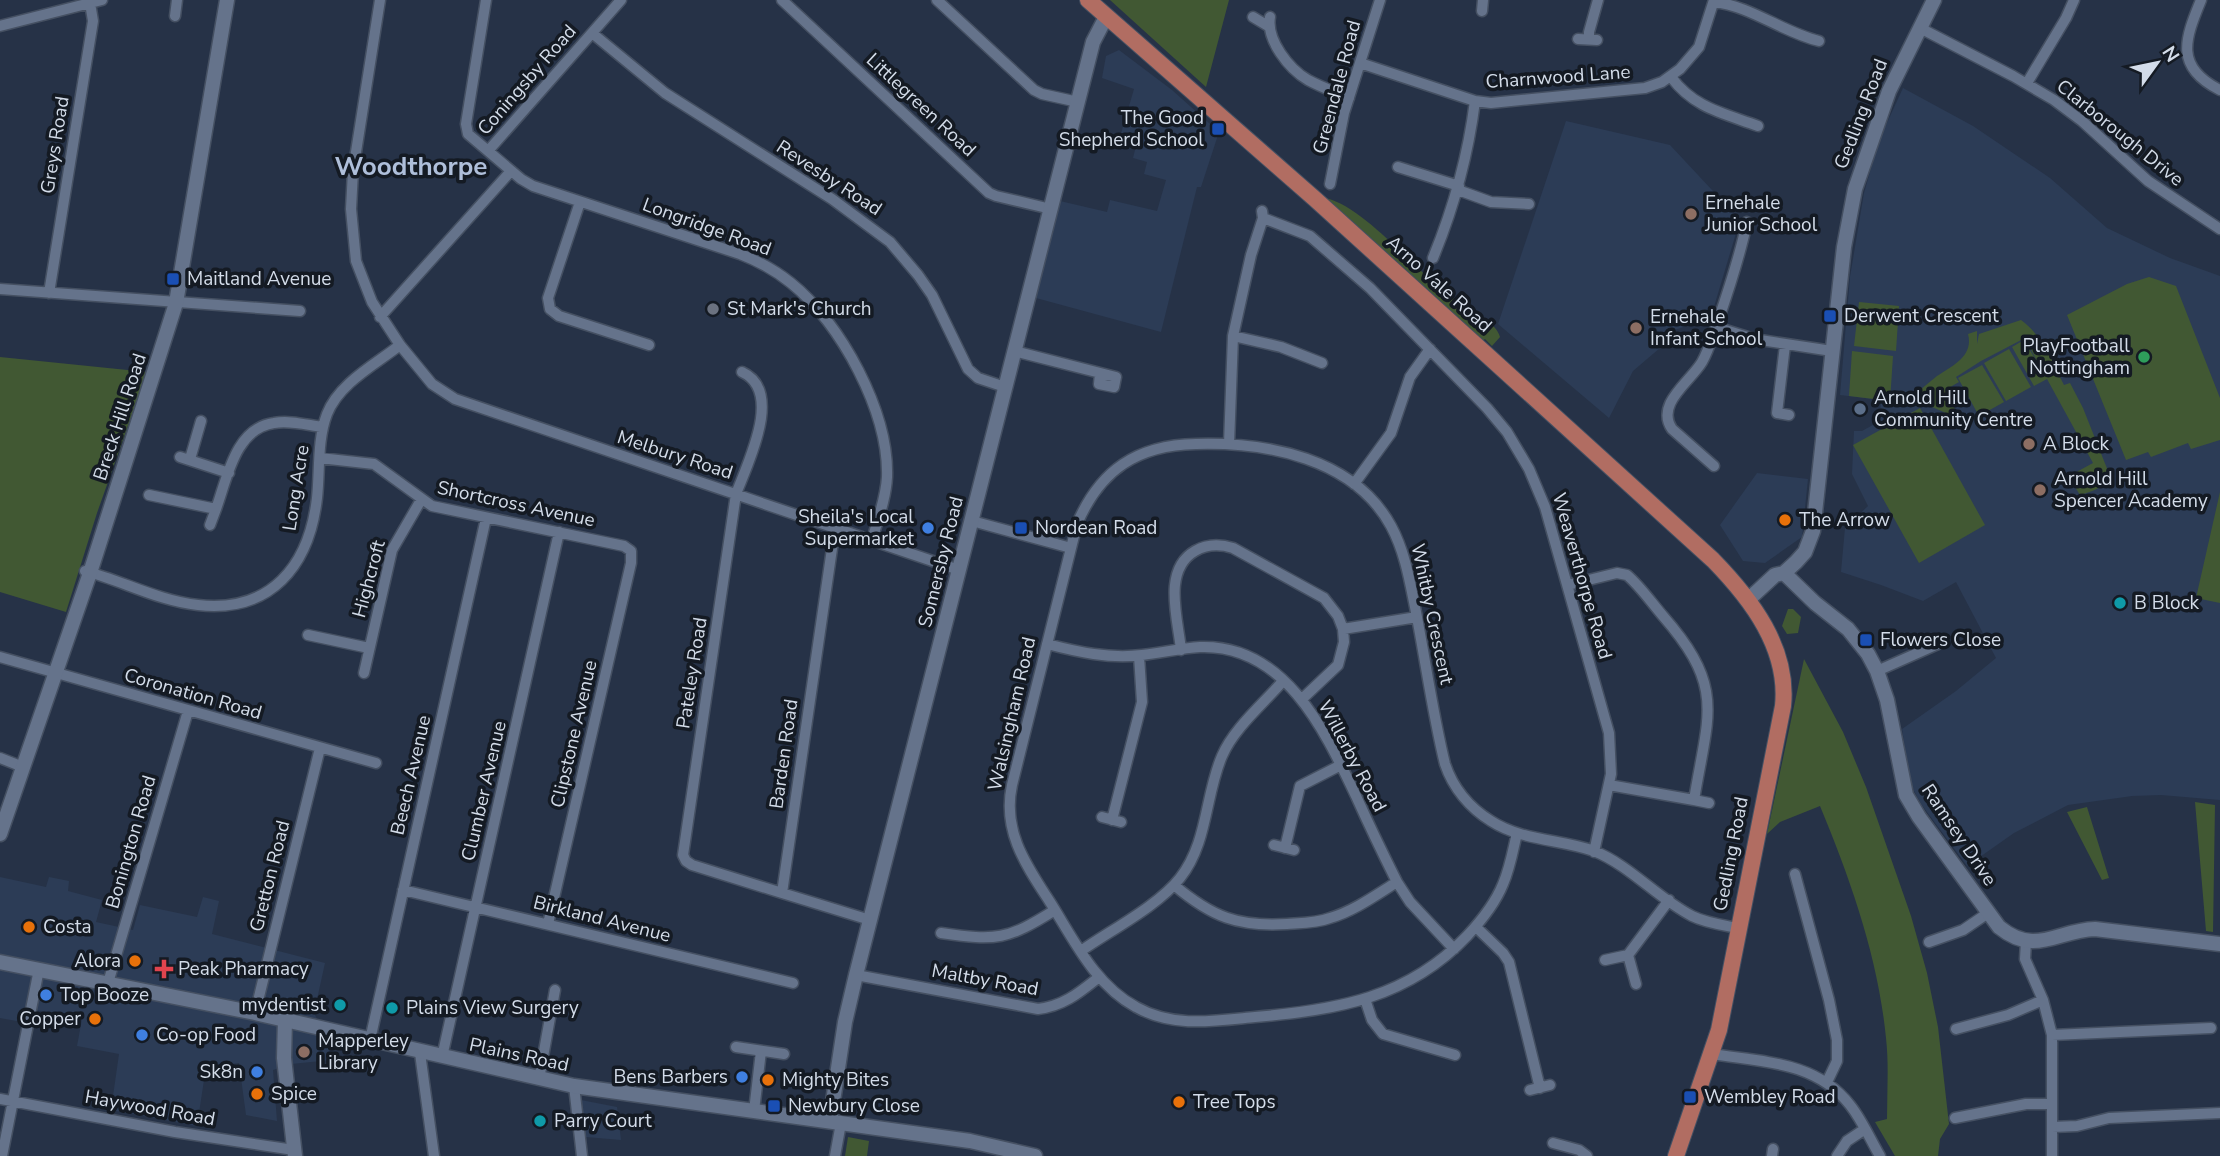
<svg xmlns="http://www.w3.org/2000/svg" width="2220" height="1156" viewBox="0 0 2220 1156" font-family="'Nunito Sans',sans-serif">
  <rect width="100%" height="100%" fill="#263247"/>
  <path fill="#2c3c56" d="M 1119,50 L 1172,90 L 1219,132 L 1201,187 L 1197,187 L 1161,332 L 1036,298 L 1060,201 L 1107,212 L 1110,200 L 1157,211 L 1166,180 L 1144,174 L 1147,162 L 1133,158 L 1137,142 L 1120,137 L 1134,89 L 1102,78 L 1106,56 Z
    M 1903,88 L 1973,126 L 2050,178 L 2107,228 L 2170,258 L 2220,276 L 2220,800 L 2161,795 L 2132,796 L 2068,805 L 2014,833 L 1967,866 L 1921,804 L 1914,791 L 1909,774 L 1902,729 L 1956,691 L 1996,658 L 1956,582 L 1923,601 L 1881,585 L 1841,572 L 1845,528 L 1868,506 L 1852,474 L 1854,431 L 1862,431 L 1880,421 L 1881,400 L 1840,395 L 1850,277 L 1864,193 L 1879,140 Z
    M 1566,121 L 1670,145 L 1740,220 L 1710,320 L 1692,316 L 1690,325 L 1674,330 L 1667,342 L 1633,371 L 1609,418 L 1498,324 Z
    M 1757,473 L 1808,479 L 1802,537 L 1765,563 L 1743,561 L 1720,525 Z
    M 0,877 L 46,887 L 49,877 L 69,881 L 68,891 L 102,900 L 96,922 L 133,930 L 140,905 L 197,917 L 203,897 L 219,901 L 212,934 L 325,963 L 314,1013 L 328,1041 L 331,1060 L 291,1064 L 273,1070 L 277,1121 L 246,1115 L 239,1063 L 206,1067 L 197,1126 L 111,1110 L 119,1054 L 77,1046 L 82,1019 L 25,1008 L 22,1022 L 0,1018 Z
    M 581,1100 L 617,1107 L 621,1140 L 586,1137 Z"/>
  <path fill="#415833" d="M 1110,0 L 1229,0 L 1206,87 Z
    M 1326,198 C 1358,206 1397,249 1421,271 C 1434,283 1449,295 1463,306 C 1475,315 1496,322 1500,337 L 1492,346 L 1485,339 L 1481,342 L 1324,199 Z
    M 2149,277 L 2176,286 L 2220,398 L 2220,440 L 2191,449 L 2188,443 L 2151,457 L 2148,452 L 2126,460 L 2067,315 L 2127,284 Z
    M 1859,302 L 1899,306 L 1896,351 L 1854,346 Z
    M 2021,320 C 2043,336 2052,361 2064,385 L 2070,383 L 2083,408 L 2110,476 C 2104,488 2093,491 2080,495 L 2075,487 L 2060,481 L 2093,463 L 2047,379 L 2034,386 L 2012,347 L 2024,340 L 2040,367 L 2025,338 L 1981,361 L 1956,377 L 1959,382 L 1945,390 L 1960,419 L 1911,398 C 1919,391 1928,383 1937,376 C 1952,366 1974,356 1968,334 L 1977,331 L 1977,344 L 1979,334 Z
    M 2009,349 L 2031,387 L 2006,401 L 1984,363 Z
    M 1852,351 L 1893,356 L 1890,401 L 1849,396 Z
    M 0,357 L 147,372 L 97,513 L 66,612 L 0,592 Z
    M 1982,365 L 2004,402 L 1979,416 L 1958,378 Z
    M 1920,408 L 1985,525 L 1919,563 L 1853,445 Z
    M 2220,492 L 2220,603 L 2196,598 Z
    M 1788,609 L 1793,609 L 1801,617 L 1798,633 L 1787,634 L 1782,626 Z
    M 1804,659 L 1843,732 L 1866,787 L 1911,916 L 1927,973 L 1938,1027 L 1949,1124 L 1940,1139 L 1938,1156 L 1895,1156 L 1875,1122 L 1887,1119 C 1887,1092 1889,1065 1886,1038 C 1878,957 1851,881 1820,806 L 1780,822 L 1767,834 Z
    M 2195,802 L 2215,805 L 2213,932 L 2206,931 Z
    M 2087,807 L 2109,878 L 2102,880 L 2067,812 Z
    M 848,1137 L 869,1141 L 867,1156 L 845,1156 Z"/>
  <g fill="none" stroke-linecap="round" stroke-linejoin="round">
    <defs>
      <path id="street" d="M 380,0 L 353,171 L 351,209 L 356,261 L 372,302 L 400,345 L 432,384 L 455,399 L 959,570
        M 486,0 L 466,124 L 468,134 L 521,179 L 533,186 L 740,254 C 758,261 775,270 791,283 C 841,323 889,412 887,477 C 886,498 878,519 872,540
        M 782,0 L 989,193 L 996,196 L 1051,209
        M 937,0 L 1034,90 L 1042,94 L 1078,102
        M 2201,0 C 2185,39 2174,67 2220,90
        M 1714,2 C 1751,6 1782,32 1819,41
        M 1482,11 L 1483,0
        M 175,16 L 177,0
        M 1253,17 L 1268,26
        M 1270,17 C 1266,40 1289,69 1308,80 C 1321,87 1335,92 1349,98
        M 0,26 L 102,0
        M 1920,28 L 2013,76 L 2054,100 L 2082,121 L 2148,181 L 2220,229
        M 592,33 L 665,93 L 832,199 L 890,242 L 918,275 L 932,295 L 968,369 L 978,378 L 1005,387
        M 1578,39 L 1597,40
        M 1589,39 L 1589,32 L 1598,0
        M 1360,63 L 1475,101 L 1491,103 L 1645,88 L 1662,82 L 1680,69 L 1699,47 L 1714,0
        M 1671,77 C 1694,108 1723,113 1758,126
        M 2027,83 L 2066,18 L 2074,0
        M 488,151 L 621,0
        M 1398,167 L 1459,186
        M 1330,184 L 1344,113 L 1380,0
        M 1458,190 L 1491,202 L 1529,204
        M 580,202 L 548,298 L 550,309 L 559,316 L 649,345
        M 1263,218 L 1310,236 L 1370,288 L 1487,408 L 1507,432 L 1529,469 L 1545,507 L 1609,733 L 1611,774 L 1594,852
        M 1433,258 C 1454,207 1468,156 1475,101
        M 0,289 L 300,311
        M 49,293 L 93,21 L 90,3
        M 380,317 L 511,171
        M 1716,327 L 1754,339 L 1832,351
        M 1233,336 L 1281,347 L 1322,363
        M 1785,345 L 1777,413 L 1789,415
        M 1014,351 L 1116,377 L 1114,387 L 1099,384 L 1100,373
        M 742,372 C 784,391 748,462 736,494 L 683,855 L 686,861 L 692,865 L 782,893
        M 1229,444 L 1233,336 L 1251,255 L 1263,218 L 1262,211
        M 180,457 L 229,473
        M 320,458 L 374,464 L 432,506 L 624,546 L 631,551 L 631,563 L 548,924
        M 190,459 L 201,421
        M 1714,466 L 1672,429 C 1655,404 1690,382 1702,362 C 1710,348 1712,336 1718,321 C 1729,289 1740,256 1747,222
        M 1354,484 L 1391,433 L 1410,377 L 1430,349
        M 149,495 L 216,509 C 227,479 235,428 274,423 C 290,420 307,425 323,427
        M 972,521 L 1071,548
        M 210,525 L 216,509
        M 835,528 L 782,893 L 870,920
        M 85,571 C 123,581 159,601 198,605 C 270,613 309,567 317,498 C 320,471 317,440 327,414 C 339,383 376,364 400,345
        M 1568,585 L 1617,573 L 1627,575 C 1640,586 1651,602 1663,616 C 1726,688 1708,714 1694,800 L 1609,785
        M 1343,629 L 1417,617
        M 308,635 L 369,648
        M 1047,644 C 1078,652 1109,659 1142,655 C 1161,653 1181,648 1200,647 C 1285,644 1325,731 1356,796 C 1369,825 1383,854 1397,882 L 1410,902 L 1454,949
        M 1181,650 C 1178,619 1162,570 1195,551 C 1207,544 1220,544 1233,548 L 1324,598 L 1338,616 L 1343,629 L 1344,642 L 1338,665 L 1302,699
        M 0,657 L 376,763
        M 1877,671 L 1938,644
        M 364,673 L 392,550 L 421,500
        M 0,758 L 23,767
        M 1694,800 L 1709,803
        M 1102,817 L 1121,822
        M 1112,820 L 1142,702 L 1139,656
        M 1517,833 C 1513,850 1510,868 1503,884 C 1495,904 1481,921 1467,936 C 1408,998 1337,1010 1255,1017 C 1214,1021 1173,1028 1136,1007 C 1095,985 1074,940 1050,902 C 1026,865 1002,831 1012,785 L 1077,524 C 1100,470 1137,445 1196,444 C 1267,442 1354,458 1391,526 C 1404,550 1409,577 1414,602 C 1425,656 1432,711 1445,764 C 1453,788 1470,808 1491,821 C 1522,841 1560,839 1594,851 C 1631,866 1657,898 1692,916 C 1706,923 1723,925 1738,928
        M 1274,845 L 1294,850
        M 1285,848 L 1300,786 L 1341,765
        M 1795,874 L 1829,1000 L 1837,1040 L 1837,1061 L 1827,1082
        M 1174,885 C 1212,917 1238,927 1287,924 C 1302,923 1317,923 1330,918 C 1354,911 1376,895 1397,882
        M 403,890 L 793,983
        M 1476,927 L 1503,953 L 1509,962 L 1540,1088
        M 941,933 C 997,941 1007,940 1055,910
        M 2026,941 L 2025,959 L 2043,1000 L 2052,1035 L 2052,1156
        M 1929,942 L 1963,930 L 1988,913
        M 1081,951 C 1111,930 1158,906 1180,878 C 1208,843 1205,795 1222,756 C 1234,728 1263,704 1283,681
        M 1628,955 L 1669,900
        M 1605,960 L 1628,955 L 1636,984
        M 856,975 L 1038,1009 C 1064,1006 1080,992 1099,977
        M 108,983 L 188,711
        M 1365,999 L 1372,1020 L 1383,1034 L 1455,1055
        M 255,1013 L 320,748
        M 1956,1029 L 2008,1015 L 2043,1000
        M 2052,1035 L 2211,1028
        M 370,1040 L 486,518
        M 736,1047 L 784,1054
        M 420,1053 L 434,1156
        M 1712,1054 C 1762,1062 1816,1061 1850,1105 C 1862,1120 1870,1139 1880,1156
        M 442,1057 L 559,532
        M 539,1079 L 555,990
        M 574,1086 L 582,1156
        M 1530,1090 L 1550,1085
        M 0,1099 L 175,1132 L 294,1150
        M 754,1111 L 761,1051
        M 1955,1118 L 2026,1104 L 2051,1104
        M 2052,1127 L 2077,1126 L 2109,1118 L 2220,1113
        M 1553,1143 L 1579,1150 L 1587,1156
        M 2,1156 L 39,969
        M 835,1156 L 841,1123
        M 1772,1156 L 1773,1149
        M 1837,1156 L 1847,1141 L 1865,1129"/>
      <path id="secondary" d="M 1784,573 L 1815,603 L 1848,629 L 1868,654 L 1877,671 L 1887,700 L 1906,795 L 1919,817 L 1999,927 C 2036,957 2057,930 2095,929 L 2220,944
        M 1748,600 L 1775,575 L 1784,573 L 1796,562 L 1805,552 L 1813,531 L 1844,247 L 1855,189 L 1889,91 L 1934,0
        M 0,834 L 90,573 L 176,303 L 227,0
        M 0,962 L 255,1013 L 574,1086 L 970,1141 L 1035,1156
        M 285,1020 L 284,1058 L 295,1156
        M 830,1121 L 845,1022 L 856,975 L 1093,42 L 1106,17"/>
      <path id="primary" d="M 1088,0 L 1315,199 L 1713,560 C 1751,599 1789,648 1783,706 L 1719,1030 L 1676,1156"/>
    </defs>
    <use href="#street" stroke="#455062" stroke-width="13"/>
    <use href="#secondary" stroke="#455062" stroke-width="17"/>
    <use href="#primary" stroke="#455062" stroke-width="18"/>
    <use href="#street" stroke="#65738b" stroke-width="10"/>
    <use href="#secondary" stroke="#65738b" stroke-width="14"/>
    <use href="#primary" stroke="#b16d62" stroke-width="16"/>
  </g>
  <g fill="#1a4fb4" stroke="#141a23" stroke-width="2.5">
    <rect x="1211" y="122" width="14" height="14" rx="3.5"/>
    <rect x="166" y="272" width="14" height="14" rx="3.5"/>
    <rect x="1823" y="309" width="14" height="14" rx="3.5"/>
    <rect x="1014" y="521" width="14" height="14" rx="3.5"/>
    <rect x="1859" y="633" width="14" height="14" rx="3.5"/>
    <rect x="1683" y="1090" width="14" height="14" rx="3.5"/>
    <rect x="767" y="1099" width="14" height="14" rx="3.5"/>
  </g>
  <g fill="#8d6e63" stroke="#141a23" stroke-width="2.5">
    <circle cx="1691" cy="214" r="7"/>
    <circle cx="1636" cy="328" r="7"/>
    <circle cx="2029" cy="444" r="7"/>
    <circle cx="2040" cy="490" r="7"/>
    <circle cx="304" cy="1052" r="7"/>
  </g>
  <circle fill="#6b7280" stroke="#141a23" stroke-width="2.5" cx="713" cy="309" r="7"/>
  <circle fill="#2e9e5b" stroke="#141a23" stroke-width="2.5" cx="2144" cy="357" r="7"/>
  <circle fill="#5c6f8a" stroke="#141a23" stroke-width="2.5" cx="1860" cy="409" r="7"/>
  <g fill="#e8710a" stroke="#141a23" stroke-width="2.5">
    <circle cx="1785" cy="520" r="7"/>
    <circle cx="29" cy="927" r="7"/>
    <circle cx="135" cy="961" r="7"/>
    <circle cx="95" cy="1019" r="7"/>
    <circle cx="768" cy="1080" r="7"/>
    <circle cx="257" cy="1094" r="7"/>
    <circle cx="1179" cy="1102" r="7"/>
  </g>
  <g fill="#3f7fe0" stroke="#141a23" stroke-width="2.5">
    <circle cx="928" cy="528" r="7"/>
    <circle cx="46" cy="995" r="7"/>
    <circle cx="142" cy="1035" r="7"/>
    <circle cx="257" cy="1072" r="7"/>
    <circle cx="742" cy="1077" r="7"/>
  </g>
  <g fill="#0f9aa8" stroke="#141a23" stroke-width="2.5">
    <circle cx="2120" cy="603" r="7"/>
    <circle cx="340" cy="1005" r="7"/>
    <circle cx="392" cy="1008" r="7"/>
    <circle cx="540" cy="1121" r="7"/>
  </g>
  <path fill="#e0444e" stroke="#141a23" stroke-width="2.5" d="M160.5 958.5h7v7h7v7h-7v7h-7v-7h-7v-7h7z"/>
  <g text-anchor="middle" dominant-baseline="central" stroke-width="7" stroke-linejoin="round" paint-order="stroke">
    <g font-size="19" fill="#d3dce9" stroke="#141a23">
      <text transform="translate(1558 77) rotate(-4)">Charnwood Lane</text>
      <text transform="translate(527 80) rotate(-49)">Coningsby Road</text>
      <text transform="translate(1337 87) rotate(-75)">Greendale Road</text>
      <text transform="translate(921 105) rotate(43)">Littlegreen Road</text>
      <text transform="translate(1861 114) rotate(-69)">Gedling Road</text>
      <text transform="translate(2120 133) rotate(39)">Clarborough Drive</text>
      <text transform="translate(55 145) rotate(-81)">Greys Road</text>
      <text transform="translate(829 178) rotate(33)">Revesby Road</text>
      <text transform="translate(707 227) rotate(20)">Longridge Road</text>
      <text transform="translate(1439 284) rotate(42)">Arno Vale Road</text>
      <text transform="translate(120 417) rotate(-72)">Breck Hill Road</text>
      <text transform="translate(675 455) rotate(18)">Melbury Road</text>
      <text transform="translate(296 488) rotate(-81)">Long Acre</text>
      <text transform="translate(516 504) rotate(12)">Shortcross Avenue</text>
      <text transform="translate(941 562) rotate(-76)">Somersby Road</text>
      <text transform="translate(1582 576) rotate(74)">Weaverthorpe Road</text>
      <text transform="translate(369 579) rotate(-75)">Highcroft</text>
      <text transform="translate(1432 614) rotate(78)">Whitby Crescent</text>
      <text transform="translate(692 673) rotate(-81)">Pateley Road</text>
      <text transform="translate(193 694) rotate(16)">Coronation Road</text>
      <text transform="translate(1012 714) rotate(-77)">Walsingham Road</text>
      <text transform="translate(574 734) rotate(-77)">Clipstone Avenue</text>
      <text transform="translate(784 754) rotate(-82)">Barden Road</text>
      <text transform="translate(1352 756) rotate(62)">Willerby Road</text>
      <text transform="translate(411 775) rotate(-77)">Beech Avenue</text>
      <text transform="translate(484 791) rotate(-77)">Clumber Avenue</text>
      <text transform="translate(1959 835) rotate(56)">Ramsey Drive</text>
      <text transform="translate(131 842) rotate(-74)">Bonington Road</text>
      <text transform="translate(1731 854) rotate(-79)">Gedling Road</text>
      <text transform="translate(270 876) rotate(-76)">Gretton Road</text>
      <text transform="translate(602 919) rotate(14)">Birkland Avenue</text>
      <text transform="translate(985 980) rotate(10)">Maltby Road</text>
      <text transform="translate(519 1055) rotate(12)">Plains Road</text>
      <text transform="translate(150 1108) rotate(10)">Haywood Road</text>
    </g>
    <g font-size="19" fill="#d3dce9" stroke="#141a23" text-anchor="start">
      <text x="1204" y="118" text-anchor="end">The Good<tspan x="1204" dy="22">Shepherd School</tspan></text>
      <text x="1705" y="203">Ernehale<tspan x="1705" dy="22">Junior School</tspan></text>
      <text x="187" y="279">Maitland Avenue</text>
      <text x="727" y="309">St Mark's Church</text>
      <text x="1844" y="316">Derwent Crescent</text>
      <text x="1650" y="317">Ernehale<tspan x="1650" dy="22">Infant School</tspan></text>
      <text x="2130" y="346" text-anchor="end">PlayFootball<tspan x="2130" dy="22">Nottingham</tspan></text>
      <text x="1874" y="398">Arnold Hill<tspan x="1874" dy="22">Community Centre</tspan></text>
      <text x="2043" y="444">A Block</text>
      <text x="2054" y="479">Arnold Hill<tspan x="2054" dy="22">Spencer Academy</tspan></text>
      <text x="914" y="517" text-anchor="end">Sheila's Local<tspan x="914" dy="22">Supermarket</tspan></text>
      <text x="1799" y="520">The Arrow</text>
      <text x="1035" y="528">Nordean Road</text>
      <text x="2134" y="603">B Block</text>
      <text x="1880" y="640">Flowers Close</text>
      <text x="43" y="927">Costa</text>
      <text x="121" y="961" text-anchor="end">Alora</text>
      <text x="178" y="969">Peak Pharmacy</text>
      <text x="60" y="995">Top Booze</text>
      <text x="326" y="1005" text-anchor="end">mydentist</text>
      <text x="406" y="1008">Plains View Surgery</text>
      <text x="81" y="1019" text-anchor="end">Copper</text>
      <text x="156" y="1035">Co-op Food</text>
      <text x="318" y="1041">Mapperley<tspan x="318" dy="22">Library</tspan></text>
      <text x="243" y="1072" text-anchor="end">Sk8n</text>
      <text x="728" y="1077" text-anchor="end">Bens Barbers</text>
      <text x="782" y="1080">Mighty Bites</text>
      <text x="271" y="1094">Spice</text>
      <text x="1704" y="1097">Wembley Road</text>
      <text x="1193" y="1102">Tree Tops</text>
      <text x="788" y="1106">Newbury Close</text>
      <text x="554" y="1121">Parry Court</text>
    </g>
    <g font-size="26" font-weight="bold" fill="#afbfda" stroke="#141a23">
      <text x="411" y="166">Woodthorpe</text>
    </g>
  </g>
  <g transform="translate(2157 63) rotate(57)" stroke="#141a23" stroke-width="5" paint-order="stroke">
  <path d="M0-5L12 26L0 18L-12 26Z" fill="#d3dce9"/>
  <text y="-10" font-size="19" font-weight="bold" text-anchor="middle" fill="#d3dce9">N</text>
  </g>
</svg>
